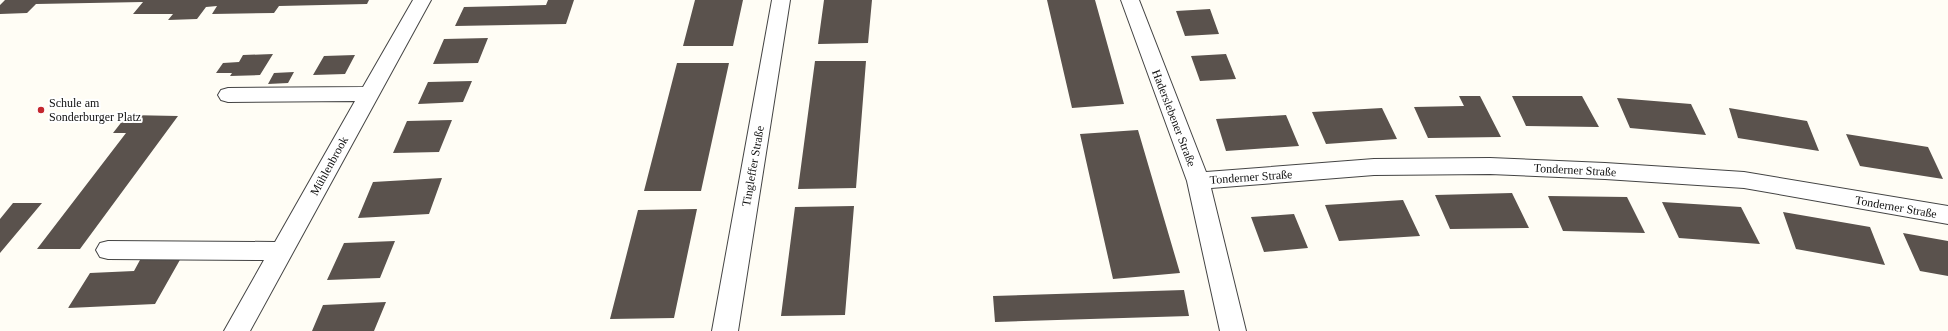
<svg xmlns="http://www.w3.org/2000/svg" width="1948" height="331" viewBox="0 0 1948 331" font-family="Georgia,serif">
  <rect width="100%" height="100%" fill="#fffdf5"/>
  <path fill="#5a524d" d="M 5,0 L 369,0 L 367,4 L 279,6 L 274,13 L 212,14 L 217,6 L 206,7 L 197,19 L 168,20 L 173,14 L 133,14 L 143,2 L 36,4 L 27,13 L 0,14 L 0,5 Z
    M 548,0 L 574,0 L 566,24 L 455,26 L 464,7 L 546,5 Z
    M 695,0 L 743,0 L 733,46 L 683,46 Z
    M 824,0 L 872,0 L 868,43 L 818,44 Z
    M 1047,0 L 1095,0 L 1124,104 L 1072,108 Z
    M 1210,9 L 1219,34 L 1185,36 L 1176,11 Z
    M 488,38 L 478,63 L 433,64 L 444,39 Z
    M 273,54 L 260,75 L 230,76 L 232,73 L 216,73 L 223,63 L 239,62 L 243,55 Z
    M 1226,54 L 1236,79 L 1200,81 L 1191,56 Z
    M 355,55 L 345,74 L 313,75 L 324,56 Z
    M 815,61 L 866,61 L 856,188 L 798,189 Z
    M 677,63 L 729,63 L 701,191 L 644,191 Z
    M 294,72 L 288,83 L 268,84 L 274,73 Z
    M 472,81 L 463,102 L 418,104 L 428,82 Z
    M 1459,96 L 1480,96 L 1501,137 L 1428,138 L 1414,107 L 1464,106 Z
    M 1512,96 L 1582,96 L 1599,127 L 1526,126 Z
    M 1617,98 L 1691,104 L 1706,135 L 1630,128 Z
    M 1382,108 L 1397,139 L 1326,144 L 1312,112 Z
    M 1729,108 L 1807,121 L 1819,151 L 1738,138 Z
    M 127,115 L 178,116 L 80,249 L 37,249 L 126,133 L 113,133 Z
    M 1286,115 L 1299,146 L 1226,151 L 1216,119 Z
    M 452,120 L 439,152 L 393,153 L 407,121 Z
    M 1138,130 L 1180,273 L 1113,279 L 1080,134 Z
    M 1846,134 L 1928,147 L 1943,179 L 1860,166 Z
    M 442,178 L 429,214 L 358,218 L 373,182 Z
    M 1512,193 L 1529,228 L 1450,229 L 1435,195 Z
    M 1548,196 L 1627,197 L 1645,233 L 1563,231 Z
    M 1403,200 L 1420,236 L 1339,241 L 1325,205 Z
    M 1662,202 L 1741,207 L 1760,244 L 1679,238 Z
    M 13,203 L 42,203 L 0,253 L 0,219 Z
    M 854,206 L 845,315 L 781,316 L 795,207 Z
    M 697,209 L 674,318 L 610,319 L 638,210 Z
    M 1783,212 L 1870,227 L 1885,265 L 1796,249 Z
    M 1294,214 L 1308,248 L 1264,252 L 1251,217 Z
    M 1903,233 L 1948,241 L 1948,276 L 1920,271 Z
    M 395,241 L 380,278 L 327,280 L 344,243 Z
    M 181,258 L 155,304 L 68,308 L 90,273 L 134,271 L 140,260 Z
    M 1184,290 L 1189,316 L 995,322 L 993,296 Z
    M 386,302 L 374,331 L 312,331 L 323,305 Z"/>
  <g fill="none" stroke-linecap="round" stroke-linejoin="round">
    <defs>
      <path id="minor" d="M 413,0 L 431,0 L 250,331 L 224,331 L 264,260 L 108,259 L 100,257 L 96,250 L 100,243 L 108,241 L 275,242 L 355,101 L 228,102 L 221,100 L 218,95 L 221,90 L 228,88 L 363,87 Z
        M 772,0 L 790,0 L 738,331 L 712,331 Z
        M 1121,0 L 1139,0 L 1206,172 L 1374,159 L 1490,158 L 1605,163 L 1744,172 L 1948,206 L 1948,224 L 1744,188 L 1605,179 L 1490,174 L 1374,175 L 1211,188 L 1246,331 L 1220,331 L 1187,181 Z"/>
    </defs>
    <use href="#minor" stroke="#444" stroke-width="2"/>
    <use href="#minor" fill="#fff" fill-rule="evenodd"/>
  </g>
  <circle fill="#c4262e" stroke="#fff" stroke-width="1.5" cx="41" cy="110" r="4"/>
  <g text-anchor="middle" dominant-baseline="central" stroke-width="4" stroke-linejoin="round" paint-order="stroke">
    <g font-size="12" fill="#111" stroke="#fff" text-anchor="start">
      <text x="49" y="103">Schule am<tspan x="49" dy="14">Sonderburger Platz</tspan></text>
    </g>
    <g font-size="12" fill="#111" stroke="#fff">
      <text transform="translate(1174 118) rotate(69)">Haderslebener Straße</text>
      <text transform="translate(329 166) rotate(-61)">Mühlenbrook</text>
      <text transform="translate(753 166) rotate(-80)">Tingleffer Straße</text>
      <text transform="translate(1575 170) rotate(3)">Tonderner Straße</text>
      <text transform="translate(1251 177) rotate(-4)">Tonderner Straße</text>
      <text transform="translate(1896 207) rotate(10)">Tonderner Straße</text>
    </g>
  </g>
</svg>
